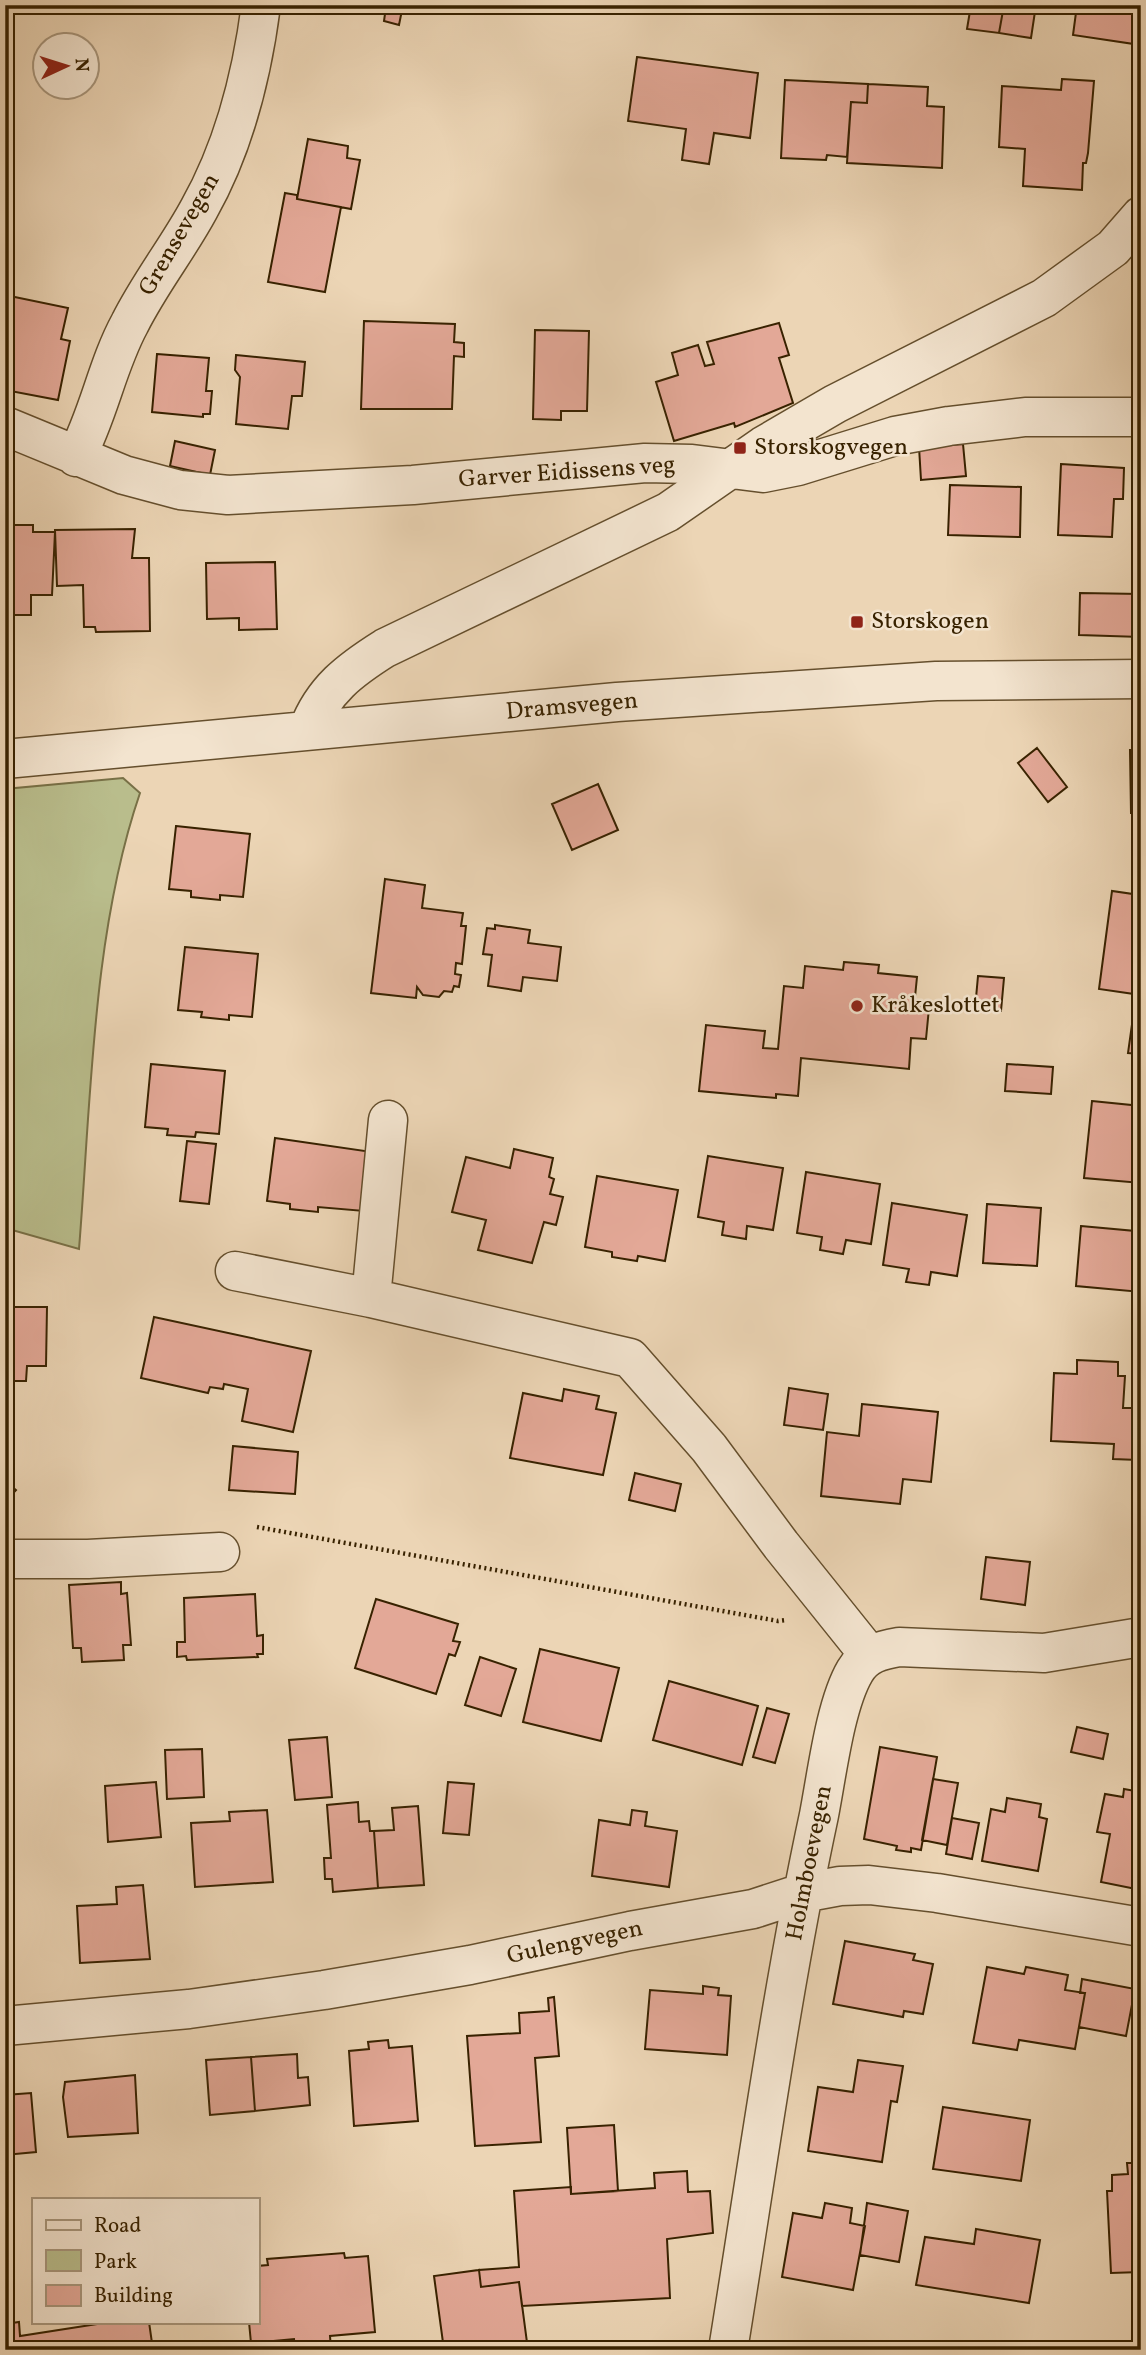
<svg xmlns="http://www.w3.org/2000/svg" width="1146" height="2355" viewBox="0 0 1146 2355" font-family="Vollkorn,serif">
  <rect width="100%" height="100%" fill="#ecd5b5"/>
  <filter id="stains"><feTurbulence type="fractalNoise" baseFrequency=".00286" numOctaves="4"/><feColorMatrix values="0 0 0 0 .2 0 0 0 0 .09 0 0 0 0 .02 0 0 0 .5 -.17"/></filter>
  <radialGradient id="worn" r=".72"><stop offset=".6" stop-color="#630" stop-opacity="0"/><stop offset="1" stop-color="#630" stop-opacity=".3"/></radialGradient>
  <path fill="#b9bd8c" stroke="#787046" stroke-width="2" d="M 123,778 L 140,793 C 92,933 91,1102 79,1249 L 5,1228 L 5,789 Z"/>
  <path fill="#e3a897" stroke="#382200" stroke-width="2" d="M 339,5 L 403,5 L 399,25 L 384,21 L 385,14 Z
    M 890,5 L 923,5 L 922,11 Z
    M 971,5 L 1004,5 L 999,33 L 967,29 Z
    M 1004,5 L 1036,5 L 1031,38 L 999,33 Z
    M 1077,5 L 1140,5 L 1134,44 L 1073,35 Z
    M 637,57 L 758,73 L 750,138 L 714,133 L 709,164 L 682,160 L 686,129 L 628,121 Z
    M 1062,79 L 1094,81 L 1088,153 L 1086,163 L 1083,163 L 1082,190 L 1023,186 L 1025,149 L 999,147 L 1002,86 L 1061,90 Z
    M 785,80 L 868,84 L 867,103 L 851,102 L 847,157 L 827,155 L 826,160 L 781,158 Z
    M 868,84 L 928,87 L 927,106 L 944,107 L 942,168 L 847,163 L 851,102 L 867,103 Z
    M 308,139 L 348,146 L 347,158 L 360,160 L 351,209 L 297,199 Z
    M 285,193 L 297,195 L 297,199 L 341,207 L 325,292 L 268,282 Z
    M 5,295 L 68,308 L 61,339 L 70,341 L 58,400 L 5,390 Z
    M 364,321 L 455,324 L 454,342 L 464,343 L 464,357 L 454,356 L 452,409 L 361,409 Z
    M 779,323 L 789,355 L 779,358 L 793,403 L 735,427 L 734,423 L 674,441 L 656,382 L 678,375 L 672,353 L 698,345 L 705,366 L 714,364 L 707,342 Z
    M 535,330 L 589,331 L 587,411 L 561,411 L 561,420 L 533,419 Z
    M 157,354 L 209,358 L 206,391 L 212,391 L 210,414 L 203,414 L 203,417 L 152,412 Z
    M 236,355 L 305,362 L 302,396 L 292,396 L 288,429 L 236,424 L 240,377 L 235,370 Z
    M 175,441 L 215,450 L 210,475 L 170,466 Z
    M 963,444 L 966,476 L 921,480 L 919,447 Z
    M 1061,464 L 1124,468 L 1123,499 L 1114,499 L 1112,537 L 1058,535 Z
    M 950,485 L 1021,487 L 1020,537 L 948,535 Z
    M 5,525 L 33,525 L 33,532 L 55,532 L 52,595 L 31,595 L 31,615 L 5,615 Z
    M 135,529 L 132,558 L 149,558 L 150,631 L 96,632 L 95,627 L 84,627 L 83,585 L 57,586 L 55,530 Z
    M 275,562 L 277,629 L 239,630 L 239,618 L 207,619 L 206,563 Z
    M 1080,593 L 1141,594 L 1141,637 L 1079,635 Z
    M 1037,748 L 1067,787 L 1048,802 L 1018,763 Z
    M 1130,750 L 1141,750 L 1141,813 L 1131,813 Z
    M 598,784 L 618,830 L 572,850 L 552,804 Z
    M 176,826 L 250,834 L 243,897 L 220,895 L 220,900 L 191,897 L 191,891 L 169,889 Z
    M 385,879 L 425,885 L 422,908 L 463,913 L 461,926 L 466,926 L 462,964 L 456,963 L 455,974 L 461,975 L 459,987 L 454,986 L 452,992 L 444,991 L 439,997 L 423,995 L 417,987 L 416,998 L 371,993 Z
    M 1141,889 L 1141,995 L 1099,989 L 1112,891 L 1140,895 Z
    M 495,925 L 530,930 L 528,943 L 561,947 L 557,981 L 523,977 L 521,991 L 488,986 L 492,955 L 483,954 L 487,928 L 495,929 Z
    M 185,947 L 258,954 L 252,1017 L 229,1015 L 229,1020 L 201,1017 L 202,1012 L 178,1010 Z
    M 844,962 L 879,965 L 878,973 L 917,977 L 914,1007 L 929,1008 L 926,1039 L 911,1038 L 909,1069 L 801,1058 L 798,1096 L 776,1094 L 776,1098 L 699,1091 L 706,1025 L 765,1031 L 763,1048 L 778,1049 L 784,986 L 803,988 L 805,966 L 843,970 Z
    M 978,976 L 1004,978 L 1001,1011 L 975,1009 Z
    M 1135,1003 L 1141,1004 L 1141,1054 L 1128,1053 Z
    M 151,1064 L 225,1071 L 219,1134 L 196,1132 L 195,1137 L 167,1135 L 168,1129 L 145,1127 Z
    M 1007,1064 L 1053,1067 L 1051,1094 L 1005,1091 Z
    M 1092,1101 L 1141,1106 L 1141,1183 L 1084,1178 Z
    M 275,1138 L 372,1152 L 364,1211 L 318,1207 L 318,1212 L 290,1209 L 290,1204 L 267,1201 Z
    M 187,1141 L 216,1144 L 209,1204 L 180,1201 Z
    M 514,1149 L 553,1158 L 549,1177 L 554,1179 L 550,1194 L 563,1197 L 556,1225 L 544,1222 L 532,1263 L 478,1250 L 486,1220 L 452,1212 L 466,1157 L 510,1168 Z
    M 708,1156 L 783,1168 L 773,1230 L 747,1226 L 746,1239 L 722,1235 L 724,1222 L 698,1217 Z
    M 806,1172 L 880,1184 L 871,1244 L 846,1240 L 843,1254 L 820,1250 L 822,1237 L 797,1233 Z
    M 597,1176 L 678,1190 L 665,1261 L 638,1256 L 637,1261 L 612,1257 L 612,1252 L 585,1247 Z
    M 892,1203 L 967,1215 L 957,1276 L 931,1272 L 929,1285 L 906,1282 L 909,1269 L 883,1265 Z
    M 987,1204 L 1041,1208 L 1037,1266 L 983,1263 Z
    M 1081,1226 L 1135,1231 L 1134,1240 L 1141,1240 L 1141,1292 L 1076,1286 Z
    M 5,1307 L 47,1307 L 46,1366 L 27,1366 L 26,1381 L 7,1381 Z
    M 154,1317 L 311,1351 L 293,1432 L 242,1421 L 248,1389 L 224,1384 L 223,1389 L 210,1387 L 208,1393 L 141,1378 Z
    M 1077,1360 L 1118,1362 L 1118,1376 L 1125,1376 L 1123,1408 L 1140,1408 L 1138,1460 L 1113,1459 L 1114,1444 L 1051,1441 L 1054,1373 L 1077,1374 Z
    M 789,1388 L 828,1394 L 823,1430 L 784,1425 Z
    M 564,1389 L 599,1396 L 596,1409 L 616,1413 L 603,1475 L 510,1458 L 523,1393 L 562,1401 Z
    M 862,1404 L 938,1412 L 931,1482 L 903,1479 L 900,1504 L 821,1496 L 827,1432 L 859,1436 Z
    M 233,1446 L 298,1452 L 295,1494 L 229,1490 Z
    M 635,1473 L 681,1484 L 675,1511 L 629,1500 Z
    M 5,1481 L 16,1490 L 5,1502 Z
    M 986,1557 L 1030,1562 L 1025,1605 L 981,1599 Z
    M 121,1582 L 121,1594 L 127,1593 L 131,1645 L 123,1645 L 124,1660 L 82,1662 L 81,1648 L 73,1648 L 69,1585 Z
    M 255,1594 L 257,1636 L 263,1635 L 263,1654 L 257,1654 L 258,1657 L 187,1660 L 186,1656 L 177,1657 L 177,1642 L 185,1642 L 184,1598 Z
    M 376,1599 L 458,1624 L 453,1641 L 460,1642 L 455,1656 L 449,1654 L 436,1694 L 355,1668 Z
    M 540,1649 L 619,1668 L 601,1741 L 523,1722 Z
    M 480,1657 L 516,1669 L 501,1716 L 465,1705 Z
    M 669,1681 L 758,1706 L 742,1765 L 653,1740 Z
    M 767,1708 L 789,1714 L 775,1763 L 753,1757 Z
    M 1077,1727 L 1108,1734 L 1103,1759 L 1071,1752 Z
    M 327,1737 L 332,1797 L 295,1800 L 289,1740 Z
    M 880,1747 L 937,1757 L 921,1850 L 911,1848 L 911,1852 L 896,1850 L 897,1846 L 864,1839 Z
    M 202,1749 L 204,1797 L 167,1799 L 165,1750 Z
    M 933,1779 L 958,1783 L 947,1845 L 922,1840 Z
    M 156,1782 L 161,1837 L 108,1842 L 105,1786 Z
    M 448,1782 L 474,1784 L 469,1835 L 443,1833 Z
    M 1124,1789 L 1141,1792 L 1141,1890 L 1101,1882 L 1110,1834 L 1097,1832 L 1105,1794 L 1123,1797 Z
    M 1007,1798 L 1041,1804 L 1039,1817 L 1047,1819 L 1038,1871 L 982,1861 L 991,1809 L 1005,1812 Z
    M 358,1802 L 359,1822 L 369,1821 L 370,1831 L 374,1831 L 378,1888 L 333,1892 L 332,1879 L 325,1879 L 324,1858 L 331,1858 L 327,1805 Z
    M 418,1806 L 424,1885 L 378,1888 L 374,1831 L 394,1830 L 392,1808 Z
    M 267,1810 L 273,1882 L 195,1887 L 191,1823 L 230,1821 L 229,1812 Z
    M 632,1810 L 647,1812 L 645,1826 L 677,1831 L 669,1887 L 592,1876 L 599,1820 L 630,1825 Z
    M 952,1818 L 979,1823 L 972,1859 L 946,1854 Z
    M 143,1885 L 150,1959 L 80,1963 L 77,1906 L 117,1904 L 116,1887 Z
    M 845,1941 L 915,1954 L 913,1960 L 933,1964 L 923,2014 L 904,2011 L 903,2017 L 833,2004 Z
    M 987,1967 L 1024,1974 L 1026,1967 L 1068,1975 L 1065,1990 L 1085,1993 L 1075,2049 L 1019,2040 L 1017,2050 L 973,2043 Z
    M 1082,1979 L 1135,1989 L 1126,2036 L 1079,2027 L 1085,1993 L 1080,1993 Z
    M 703,1986 L 719,1988 L 718,1995 L 731,1996 L 727,2055 L 645,2049 L 650,1990 L 703,1994 Z
    M 554,1997 L 559,2056 L 535,2058 L 541,2142 L 475,2146 L 467,2036 L 520,2033 L 519,2013 L 549,2011 L 548,1998 Z
    M 1141,2022 L 1141,2054 L 1135,2053 Z
    M 388,2040 L 389,2048 L 412,2046 L 418,2121 L 354,2126 L 349,2051 L 369,2049 L 368,2042 Z
    M 297,2054 L 298,2078 L 308,2077 L 310,2105 L 255,2111 L 251,2057 Z
    M 251,2057 L 255,2111 L 210,2115 L 206,2060 Z
    M 858,2060 L 903,2066 L 897,2102 L 891,2101 L 882,2162 L 808,2151 L 818,2087 L 853,2092 Z
    M 135,2075 L 138,2133 L 68,2137 L 63,2097 L 65,2082 Z
    M 31,2093 L 36,2152 L 5,2155 L 5,2095 Z
    M 943,2107 L 1030,2120 L 1021,2181 L 933,2169 Z
    M 614,2125 L 618,2191 L 571,2194 L 567,2128 Z
    M 1127,2163 L 1141,2163 L 1141,2272 L 1111,2273 L 1107,2191 L 1112,2191 L 1112,2175 L 1128,2174 Z
    M 687,2171 L 688,2192 L 710,2191 L 713,2233 L 667,2239 L 670,2298 L 522,2306 L 519,2282 L 481,2287 L 479,2270 L 519,2267 L 514,2191 L 571,2187 L 571,2194 L 655,2188 L 654,2173 Z
    M 825,2203 L 852,2208 L 850,2223 L 865,2226 L 853,2290 L 782,2277 L 793,2213 L 822,2218 Z
    M 867,2203 L 908,2211 L 899,2262 L 860,2255 Z
    M 976,2229 L 1040,2240 L 1029,2303 L 916,2285 L 925,2237 L 974,2244 Z
    M 344,2253 L 345,2258 L 368,2256 L 375,2332 L 330,2336 L 331,2349 L 327,2350 L 295,2350 L 294,2339 L 251,2343 L 249,2322 L 257,2322 L 257,2266 L 268,2265 L 267,2259 Z
    M 479,2270 L 481,2287 L 519,2282 L 528,2350 L 444,2350 L 434,2276 Z
    M 19,2322 L 20,2336 L 110,2322 L 149,2322 L 153,2350 L 5,2350 L 5,2324 Z"/>
  <g fill="none" stroke-linecap="round" stroke-linejoin="round">
    <defs>
      <path id="minor" d="M 5,426 L 124,475 L 180,490 L 228,495 L 413,485 L 645,463 L 692,464 L 763,473 L 798,466 L 895,436 L 949,426 L 1025,417 L 1141,417
        M 76,457 C 99,414 107,365 130,323 C 150,283 178,248 199,209 C 234,147 252,75 261,5
        M 308,730 C 323,690 350,670 385,648 L 668,512 L 763,446 L 835,404 L 1044,298 L 1113,248 L 1141,216
        M 5,759 L 617,702 L 936,681 L 1141,679
        M 388,1120 L 371,1298 L 630,1358 L 709,1448 L 781,1545 L 870,1656
        M 235,1271 L 371,1298
        M 5,1559 L 88,1559 L 220,1552
        M 5,2026 L 189,2009 L 324,1990 L 470,1965 L 630,1931 L 753,1909 L 802,1893 L 840,1886 L 869,1885 L 937,1893 L 1141,1927
        M 728,2350 C 757,2171 781,1992 819,1815 C 827,1774 835,1705 855,1671 C 865,1654 881,1650 899,1647 L 1044,1653 L 1141,1637"/>
    </defs>
    <use href="#minor" stroke="#654f2d" stroke-width="41"/>
    <path stroke="#382200" stroke-width="4.5" stroke-dasharray="2 3.5" stroke-linecap="butt" d="M 257,1527 L 778,1621 L 786,1620"/>
    <use href="#minor" stroke="#f3e4cf" stroke-width="38"/>
  </g>
  <g fill="#8f2418" stroke="#f3e4cf" stroke-width="2.5">
    <rect x="733" y="441" width="14" height="14" rx="3.5"/>
    <rect x="850" y="615" width="14" height="14" rx="3.5"/>
    <circle cx="857" cy="1006" r="7"/>
  </g>
  <g text-anchor="middle" dominant-baseline="central" stroke-width="5" stroke-linejoin="round" paint-order="stroke">
    <g font-size="24" fill="#382200" stroke="#f3e4cf">
      <text transform="translate(180 235) rotate(-60)">Grensevegen</text>
      <text transform="translate(567 473) rotate(-4)">Garver Eidissens veg</text>
      <text transform="translate(572 707) rotate(-5)">Dramsvegen</text>
      <text transform="translate(810 1863) rotate(-79)">Holmboevegen</text>
      <text transform="translate(575 1943) rotate(-12)">Gulengvegen</text>
    </g>
    <g font-size="24" fill="#382200" stroke="#f3e4cf" text-anchor="start">
      <text x="754" y="448">Storskogvegen</text>
      <text x="871" y="622">Storskogen</text>
      <text x="871" y="1006">Kråkeslottet</text>
    </g>
  </g>
  <rect width="1146" height="2355" fill="none" stroke="#ecd5b5" stroke-width="28"/>
  <rect x="7" y="7" width="1132" height="2341" fill="none" stroke="#382200" stroke-width="3.5"/>
  <rect x="14" y="14" width="1118" height="2327" fill="none" stroke="#382200" stroke-width="2"/>
  <rect x="32" y="2198" width="228" height="126" fill="#f3e4cf" stroke="#a8967c" stroke-width="2"/>
  <rect x="46" y="2220" width="35" height="10" fill="#f3e4cf" stroke="#a8967c" stroke-width="2"/>
  <text x="94" y="2232" font-size="21" fill="#382200">Road</text>
  <rect x="46" y="2250" width="35" height="21" fill="#b9bd8c" stroke="#a8967c" stroke-width="2"/>
  <text x="94" y="2268" font-size="21" fill="#382200">Park</text>
  <rect x="46" y="2285" width="35" height="21" fill="#e3a897" stroke="#a8967c" stroke-width="2"/>
  <text x="94" y="2302" font-size="21" fill="#382200">Building</text>
  <g transform="translate(66 66) rotate(86)"><circle r="33" fill="#f3e4cf" stroke="#a8967c" stroke-width="2"/>
  <path d="M0-5L12 26L0 18L-12 26Z" fill="#8f2418"/>
  <text y="-10" font-size="19" font-weight="bold" text-anchor="middle" fill="#382200">N</text>
  </g>
  <rect width="100%" height="100%" filter="url(#stains)"/>
  <rect width="100%" height="100%" fill="url(#worn)"/>
</svg>
